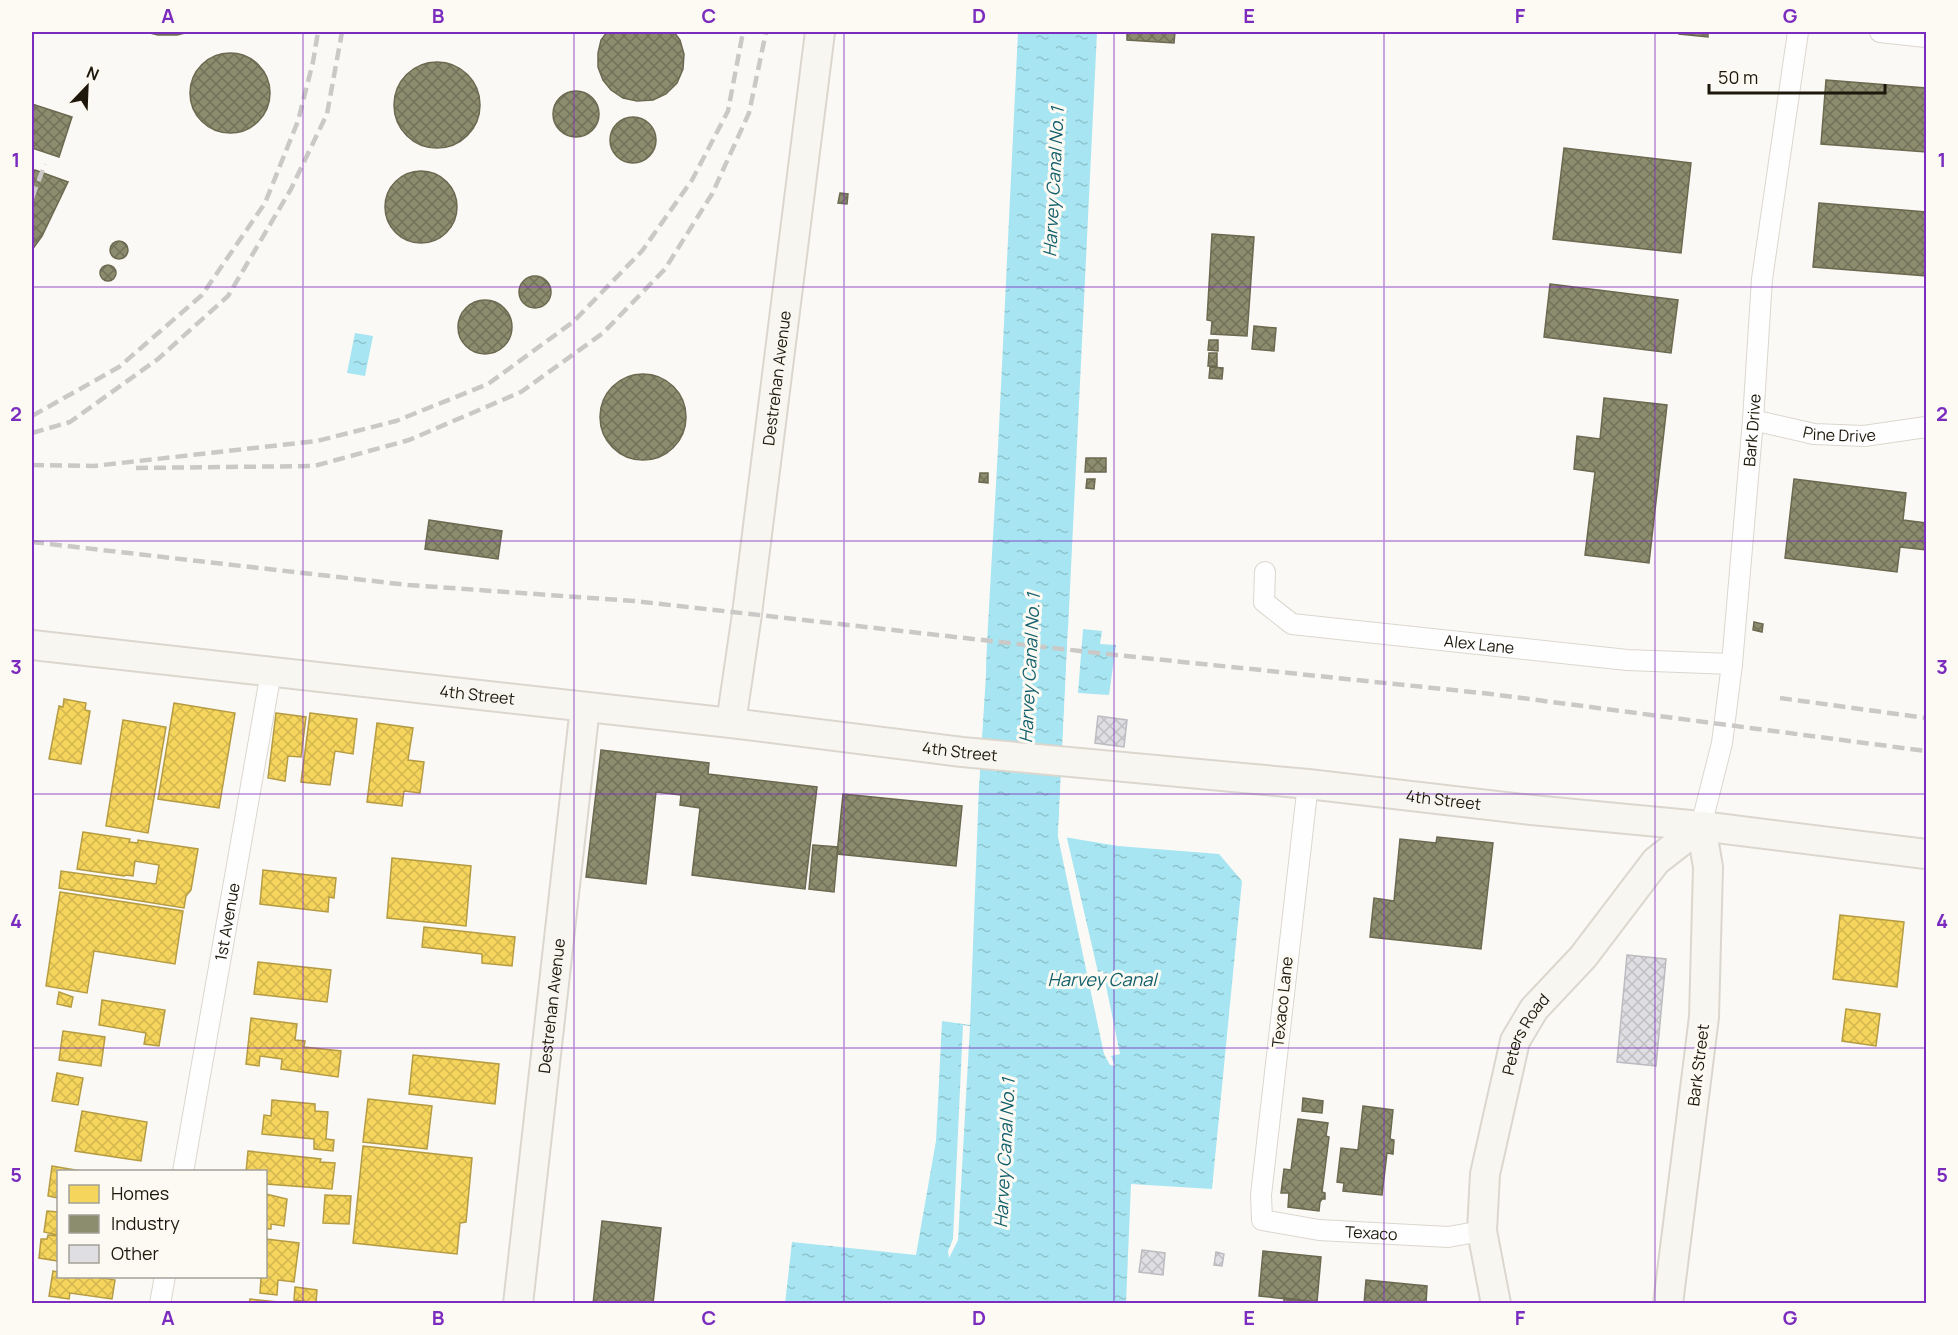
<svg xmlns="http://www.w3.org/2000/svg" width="1958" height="1335" viewBox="0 0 1958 1335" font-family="Manrope,sans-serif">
  <defs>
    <pattern id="water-ripples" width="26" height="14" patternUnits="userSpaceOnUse" patternTransform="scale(1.5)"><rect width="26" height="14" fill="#a6e5f1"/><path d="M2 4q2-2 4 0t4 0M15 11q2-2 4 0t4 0" fill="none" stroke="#8ec4cd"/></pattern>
    <pattern id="homes-cross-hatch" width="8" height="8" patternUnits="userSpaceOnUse" patternTransform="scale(1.5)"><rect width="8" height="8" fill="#f6d55c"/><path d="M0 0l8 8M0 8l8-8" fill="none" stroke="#d2b64f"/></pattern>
    <pattern id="industry-cross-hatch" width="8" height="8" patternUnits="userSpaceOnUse" patternTransform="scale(1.5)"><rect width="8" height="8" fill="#8c8c6e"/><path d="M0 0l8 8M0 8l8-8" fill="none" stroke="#727159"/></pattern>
    <pattern id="building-cross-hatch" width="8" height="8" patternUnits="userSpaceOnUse" patternTransform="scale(1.5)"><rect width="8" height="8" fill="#dfdee3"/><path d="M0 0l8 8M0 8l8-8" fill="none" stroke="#bfbec1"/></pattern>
  </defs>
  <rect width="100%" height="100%" fill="#fbf9f5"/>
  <path fill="url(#water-ripples)" d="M 1018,32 L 1097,32 L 1058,836 L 1118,846 L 1219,854 L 1242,881 L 1212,1189 L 1131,1184 L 1126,1303 L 785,1304 L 792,1242 L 916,1255 L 936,1141 L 942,1021 L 970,1025 L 979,785 L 998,448 Z
    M 355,333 L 373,336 L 365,376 L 347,373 Z
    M 1083,629 L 1102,631 L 1100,644 L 1116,645 L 1109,695 L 1078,693 Z"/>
  <path fill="#fbf9f5" d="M 984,613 L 987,613 L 986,675 L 979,785 L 976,785 L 983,675 Z
    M 1068,628 L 1071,628 L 1062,834 L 1066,834 L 1098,972 L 1103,971 L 1120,1054 L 1111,1056 L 1115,1066 L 1110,1065 L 1104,1054 L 1058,837 Z
    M 963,1025 L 970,1026 L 958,1240 L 949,1258 L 948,1251 L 953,1239 Z"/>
  <path fill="url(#homes-cross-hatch)" stroke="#b59c44" stroke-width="1.5" d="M 64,699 L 86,703 L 85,710 L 90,711 L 81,764 L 49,759 L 59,706 L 63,707 Z
    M 174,703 L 235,713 L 219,808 L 158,799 Z
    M 276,713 L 306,717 L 301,757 L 288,756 L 285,781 L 268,778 Z
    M 310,713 L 357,719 L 353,754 L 335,751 L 330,785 L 301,782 Z
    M 123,720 L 166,727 L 148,833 L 106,826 Z
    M 377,723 L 413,728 L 408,760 L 424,762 L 420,793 L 404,791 L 402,806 L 367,802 Z
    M 83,832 L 130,839 L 129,842 L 138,843 L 138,840 L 198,849 L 191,890 L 186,896 L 184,908 L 59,888 L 61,871 L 156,884 L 159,865 L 135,861 L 133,876 L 126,875 L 124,876 L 77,869 Z
    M 392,858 L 471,866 L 466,926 L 387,918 Z
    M 263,870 L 336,878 L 334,898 L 329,897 L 328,912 L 260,904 Z
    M 60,892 L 183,911 L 175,964 L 94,951 L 87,993 L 46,986 Z
    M 1840,915 L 1904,922 L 1897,987 L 1833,979 Z
    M 424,927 L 515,937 L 512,966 L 482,963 L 482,954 L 422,947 Z
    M 258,962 L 331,970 L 327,1002 L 254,994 Z
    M 59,992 L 73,997 L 71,1007 L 57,1004 Z
    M 102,1000 L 165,1010 L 159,1046 L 144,1044 L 146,1033 L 99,1025 Z
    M 1846,1009 L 1880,1014 L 1876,1046 L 1842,1041 Z
    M 251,1018 L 297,1024 L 295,1040 L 305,1041 L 304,1047 L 341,1051 L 338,1077 L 281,1069 L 282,1059 L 260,1056 L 259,1066 L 246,1064 Z
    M 63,1031 L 105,1037 L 101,1066 L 59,1060 Z
    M 413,1055 L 499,1064 L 495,1104 L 409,1094 Z
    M 57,1073 L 83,1078 L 78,1105 L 52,1101 Z
    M 368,1099 L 432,1106 L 427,1149 L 363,1142 Z
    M 272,1100 L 315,1104 L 315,1111 L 328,1112 L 326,1139 L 334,1140 L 333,1151 L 314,1149 L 314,1139 L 262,1134 L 264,1115 L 271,1116 Z
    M 82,1111 L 147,1122 L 141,1161 L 75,1151 Z
    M 363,1146 L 472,1158 L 466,1222 L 460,1223 L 457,1254 L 353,1243 Z
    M 248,1151 L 321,1159 L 320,1162 L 335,1163 L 332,1189 L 266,1184 L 266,1172 L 246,1172 Z
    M 52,1166 L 87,1172 L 58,1172 L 58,1198 L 48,1196 Z
    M 266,1194 L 287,1199 L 284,1226 L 271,1224 L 271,1229 L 266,1229 Z
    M 325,1195 L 351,1196 L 349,1224 L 323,1223 Z
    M 47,1211 L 58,1212 L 58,1235 L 44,1232 Z
    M 48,1235 L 58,1236 L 58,1261 L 39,1258 L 41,1239 L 47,1239 Z
    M 266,1239 L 299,1243 L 294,1282 L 278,1280 L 277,1295 L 260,1293 L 261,1278 L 247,1276 L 266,1276 Z
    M 53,1271 L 58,1272 L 58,1276 L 91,1276 L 115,1280 L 112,1299 L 70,1293 L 69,1299 L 49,1296 Z
    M 295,1287 L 317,1290 L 316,1303 L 294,1300 Z
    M 250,1299 L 297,1304 L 249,1304 Z"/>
  <path fill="url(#industry-cross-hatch)" stroke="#6b6950" stroke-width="1.5" d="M 146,32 L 189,32 L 177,35 L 158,35 Z
    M 607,32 L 674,32 L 680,40 L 684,54 L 683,69 L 677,83 L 666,94 L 653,100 L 637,101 L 623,98 L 611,90 L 603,80 L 598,67 L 598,53 L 601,40 Z
    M 1127,32 L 1175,32 L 1174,43 L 1127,40 Z
    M 1679,32 L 1708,32 L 1708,37 L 1679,34 Z
    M190 93a40 40 0 1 1 80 0a40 40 0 1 1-80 0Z
    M394 105a43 43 0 1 1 86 0a43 43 0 1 1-86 0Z
    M 1826,80 L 1926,88 L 1926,152 L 1821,144 Z
    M553 114a23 23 0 1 1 46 0a23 23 0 1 1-46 0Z
    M 32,104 L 72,117 L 59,157 L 32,148 Z
    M610 140a23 23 0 1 1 46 0a23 23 0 1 1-46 0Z
    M 1564,148 L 1691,163 L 1681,253 L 1553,239 Z
    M 35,170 L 68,182 L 42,236 L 32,250 L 32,176 Z
    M385 207a36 36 0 1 1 72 0a36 36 0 1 1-72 0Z
    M 840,193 L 848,194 L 847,204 L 838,203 Z
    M 1819,203 L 1926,212 L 1926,276 L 1813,267 Z
    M 1212,234 L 1254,237 L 1247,336 L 1211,334 L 1212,321 L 1207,320 Z
    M110 250a9 9 0 1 1 18 0a9 9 0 1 1-18 0Z
    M100 273a8 8 0 1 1 16 0a8 8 0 1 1-16 0Z
    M519 292a16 16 0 1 1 32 0a16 16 0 1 1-32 0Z
    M 1550,284 L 1678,300 L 1671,353 L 1544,337 Z
    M458 327a27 27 0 1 1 54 0a27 27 0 1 1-54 0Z
    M 1254,326 L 1276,328 L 1274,351 L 1252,349 Z
    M 1209,340 L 1218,340 L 1218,351 L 1208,350 Z
    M 1209,353 L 1217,353 L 1217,366 L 1208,366 Z
    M 1210,367 L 1223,368 L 1222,379 L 1209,378 Z
    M600 417a43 43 0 1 1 86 0a43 43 0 1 1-86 0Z
    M 1604,398 L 1667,405 L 1649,563 L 1585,555 L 1595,472 L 1574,469 L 1577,436 L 1600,439 Z
    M 1086,458 L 1106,458 L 1106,472 L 1085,472 Z
    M 980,473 L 988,473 L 988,483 L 979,482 Z
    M 1087,479 L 1095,479 L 1094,489 L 1086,488 Z
    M 1794,479 L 1906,493 L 1903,520 L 1926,523 L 1926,550 L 1900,547 L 1897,572 L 1785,558 Z
    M 429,520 L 502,531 L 498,559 L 425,549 Z
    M 1754,622 L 1763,624 L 1762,632 L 1753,630 Z
    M 601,750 L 709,763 L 708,774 L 817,787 L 805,889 L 692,875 L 700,808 L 680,805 L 681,795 L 656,792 L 646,884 L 586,877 Z
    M 843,794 L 962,806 L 956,866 L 837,854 Z
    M 1437,837 L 1493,843 L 1481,949 L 1370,937 L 1374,898 L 1394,901 L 1400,839 L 1436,843 Z
    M 813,845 L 838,847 L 834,892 L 809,889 Z
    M 1303,1098 L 1323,1101 L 1322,1113 L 1302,1111 Z
    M 1363,1106 L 1393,1110 L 1390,1139 L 1394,1140 L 1393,1154 L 1387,1153 L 1382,1195 L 1343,1191 L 1344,1183 L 1337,1182 L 1341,1148 L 1358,1150 Z
    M 1298,1119 L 1328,1123 L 1326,1136 L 1329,1137 L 1322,1192 L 1325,1193 L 1325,1199 L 1322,1199 L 1320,1202 L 1319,1211 L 1288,1207 L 1289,1193 L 1281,1193 L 1284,1169 L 1291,1170 Z
    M 602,1221 L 661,1228 L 653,1304 L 593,1304 Z
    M 1263,1251 L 1321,1257 L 1317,1302 L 1259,1296 Z
    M 1366,1280 L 1427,1286 L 1426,1304 L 1364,1304 Z
    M 1284,1298 L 1301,1300 L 1300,1304 L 1284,1304 Z"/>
  <path fill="url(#building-cross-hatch)" stroke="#bcbbc0" stroke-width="1.5" d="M 1098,716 L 1127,720 L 1124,747 L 1095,743 Z
    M 1627,955 L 1666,959 L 1656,1066 L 1617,1062 Z
    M 1142,1250 L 1165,1253 L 1163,1275 L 1139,1272 Z
    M 1216,1252 L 1224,1254 L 1222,1266 L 1214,1265 Z"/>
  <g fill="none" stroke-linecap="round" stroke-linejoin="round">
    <defs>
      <g id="minor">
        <path d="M 1880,32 L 1926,37"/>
        <path id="s1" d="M 1753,420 L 1814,434 L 1864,436 L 1926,427"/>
        <path id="s2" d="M 1265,572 L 1264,602 L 1292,624 L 1627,660 L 1732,664"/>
        <path id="s3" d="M 1308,784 L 1261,1195 L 1262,1220 L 1319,1230 L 1448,1237 L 1482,1231"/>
        <path id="s4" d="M 1701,826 L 1722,743 L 1732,664 L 1753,420 L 1762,279 L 1798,32"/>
        <path id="s5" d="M 183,1172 L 271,672"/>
        <path d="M 160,1304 L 165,1276"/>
      </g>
      <g id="secondary">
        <path id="s6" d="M 32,645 L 731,723 L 962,752 L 1308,784 L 1532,810 L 1701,826 L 1926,854"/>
        <path id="s7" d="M 731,723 L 747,614 L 820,32"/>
        <path id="s8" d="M 518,1304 L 585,707"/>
        <path id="s9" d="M 1496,1304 L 1482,1231 L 1485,1174 L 1515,1041 L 1534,1009 L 1583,957 L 1656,861 L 1701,826 L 1708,867 L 1704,1017 L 1668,1304"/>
      </g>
    </defs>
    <use href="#minor" stroke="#dbd7cf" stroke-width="22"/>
    <use href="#secondary" stroke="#dbd7cf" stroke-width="32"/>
    <use href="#minor" stroke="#fefefe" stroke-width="20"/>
    <use href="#secondary" stroke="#f8f6f0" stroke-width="28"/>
    <path stroke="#cac9c7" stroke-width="4.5" stroke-dasharray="12 6" stroke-linecap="butt" d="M 32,198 L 45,164
      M 32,416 L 119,367 L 202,295 L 265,203 L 298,121 L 313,62 L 318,32
      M 32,433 L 70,422 L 158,359 L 228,296 L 291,189 L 327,114 L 342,32
      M 32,465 L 94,466 L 317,441 L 396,421 L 488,384 L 573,322 L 642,251 L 692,180 L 728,111 L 743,32
      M 136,468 L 314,466 L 409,440 L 521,392 L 603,333 L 665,269 L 712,194 L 749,113 L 766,32
      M 32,542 L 408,585 L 634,601 L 1116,655 L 1491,694 L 1926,751
      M 1780,698 L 1926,718"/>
  </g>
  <path fill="none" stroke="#7b2cbf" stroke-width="1.5" stroke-opacity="0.55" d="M 303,32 L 303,1304M 574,32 L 574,1304M 844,32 L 844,1304M 1114,32 L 1114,1304M 1384,32 L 1384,1304M 1655,32 L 1655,1304M 32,287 L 1926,287M 32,541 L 1926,541M 32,794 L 1926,794M 32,1048 L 1926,1048"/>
  <g text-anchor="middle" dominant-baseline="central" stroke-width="6" stroke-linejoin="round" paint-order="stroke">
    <g font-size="16" fill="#1d180b" stroke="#fdfaf3">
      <text stroke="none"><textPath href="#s7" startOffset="348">Destrehan Avenue</textPath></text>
      <text stroke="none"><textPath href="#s4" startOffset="400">Bark Drive</textPath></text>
      <text stroke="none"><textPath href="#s1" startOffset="88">Pine Drive</textPath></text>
      <text stroke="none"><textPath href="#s2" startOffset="254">Alex Lane</textPath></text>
      <text stroke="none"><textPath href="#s6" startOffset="448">4th Street</textPath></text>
      <text stroke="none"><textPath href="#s6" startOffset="934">4th Street</textPath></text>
      <text stroke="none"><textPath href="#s6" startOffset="1420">4th Street</textPath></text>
      <text stroke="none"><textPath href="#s5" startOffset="254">1st Avenue</textPath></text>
      <text transform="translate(1282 1002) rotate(-84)">Texaco Lane</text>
      <text stroke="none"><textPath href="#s8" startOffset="300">Destrehan Avenue</textPath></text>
      <text stroke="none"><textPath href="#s9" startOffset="278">Peters Road</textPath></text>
      <text transform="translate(1698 1065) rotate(-83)">Bark Street</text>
      <text stroke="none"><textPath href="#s3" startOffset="549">Texaco</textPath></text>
    </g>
    <g font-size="18" font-style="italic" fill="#115f6b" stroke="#fdfaf3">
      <text transform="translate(1053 182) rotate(-87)">Harvey Canal No. 1</text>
      <text transform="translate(1029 668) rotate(-87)">Harvey Canal No. 1</text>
      <text x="1102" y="979">Harvey Canal</text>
      <text transform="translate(1004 1153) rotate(-87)">Harvey Canal No. 1</text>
    </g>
  </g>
  <rect width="1958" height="1335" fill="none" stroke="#fdfaf3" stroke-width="66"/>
  <rect x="57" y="1170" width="210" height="108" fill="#fdfaf3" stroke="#a3a096" stroke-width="1.5"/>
  <rect x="69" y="1185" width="30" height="18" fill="#f6d55c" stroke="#a3a096" stroke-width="1.5"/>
  <text x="111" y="1200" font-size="18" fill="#1d180b">Homes</text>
  <rect x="69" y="1215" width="30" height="18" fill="#8c8c6e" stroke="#a3a096" stroke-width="1.5"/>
  <text x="111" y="1230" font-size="18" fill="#1d180b">Industry</text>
  <rect x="69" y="1245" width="30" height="18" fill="#dfdee3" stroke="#a3a096" stroke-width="1.5"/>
  <text x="111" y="1260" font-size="18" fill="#1d180b">Other</text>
  <g transform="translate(87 87) rotate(23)" stroke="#fdfaf3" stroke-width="4.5" paint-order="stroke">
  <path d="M0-4.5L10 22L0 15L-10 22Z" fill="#1d180b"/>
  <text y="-9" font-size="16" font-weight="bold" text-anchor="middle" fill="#1d180b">N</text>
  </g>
  <path d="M1709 84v9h176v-9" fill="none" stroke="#1d180b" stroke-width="3"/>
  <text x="1718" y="84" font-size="18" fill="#1d180b" stroke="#fdfaf3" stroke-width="4.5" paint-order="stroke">50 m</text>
  <rect x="33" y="33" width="1892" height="1269" fill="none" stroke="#7b2cbf" stroke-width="2"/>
  <g font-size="20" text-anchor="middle" font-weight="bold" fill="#7b2cbf">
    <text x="168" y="23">A</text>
    <text x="438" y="23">B</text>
    <text x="709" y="23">C</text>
    <text x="979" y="23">D</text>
    <text x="1249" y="23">E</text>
    <text x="1520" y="23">F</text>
    <text x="1790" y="23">G</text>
    <text x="16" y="167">1</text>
    <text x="1942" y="167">1</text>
    <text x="16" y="421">2</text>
    <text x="1942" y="421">2</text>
    <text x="16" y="674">3</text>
    <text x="1942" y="674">3</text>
    <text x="16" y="928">4</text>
    <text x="1942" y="928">4</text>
    <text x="16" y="1182">5</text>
    <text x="1942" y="1182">5</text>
    <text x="168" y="1325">A</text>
    <text x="438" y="1325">B</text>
    <text x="709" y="1325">C</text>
    <text x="979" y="1325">D</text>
    <text x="1249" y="1325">E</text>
    <text x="1520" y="1325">F</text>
    <text x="1790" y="1325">G</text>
  </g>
</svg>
